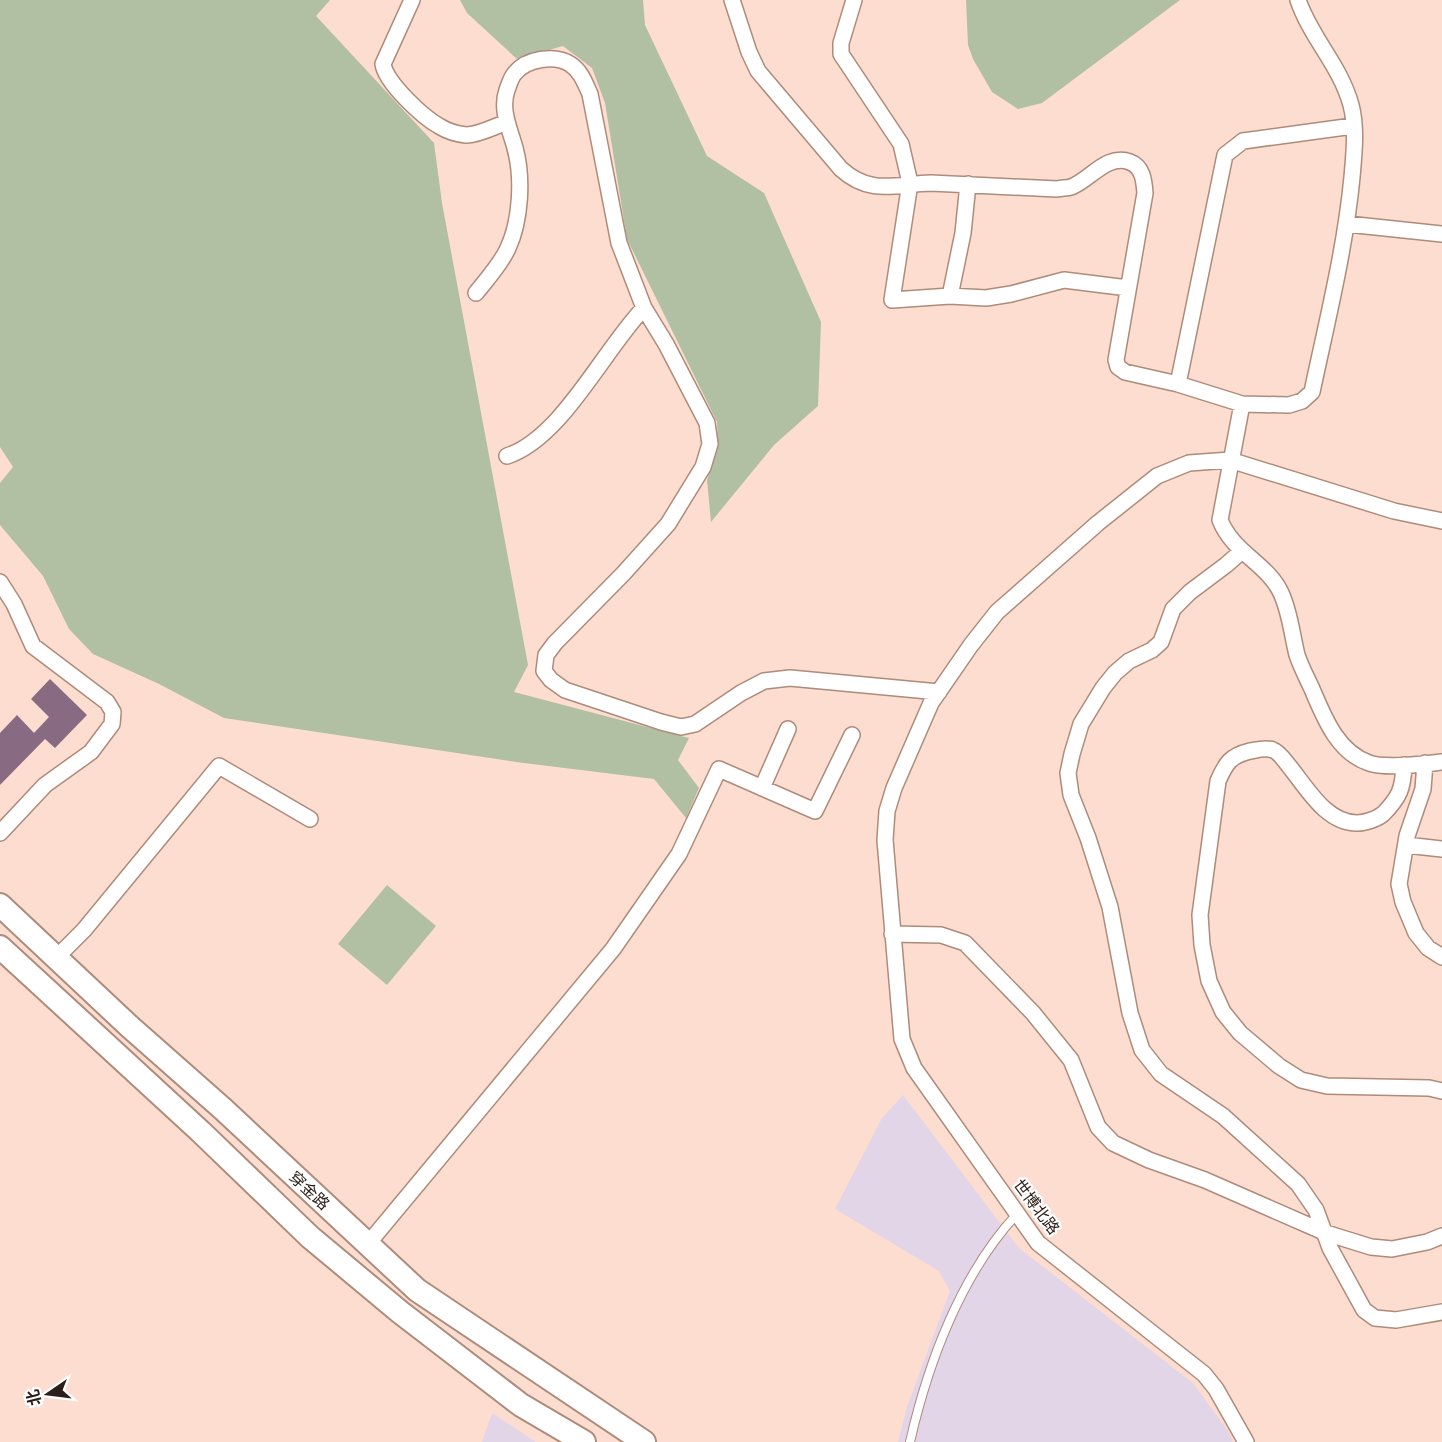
<svg xmlns="http://www.w3.org/2000/svg" width="1442" height="1442" viewBox="0 0 1442 1442" font-family="'Source Sans 3','Noto Sans SC',sans-serif">
  <rect width="100%" height="100%" fill="#fcddcf"/>
  <path fill="#e3d5e8" d="M 903,1095 L 1019,1248 L 1193,1383 L 1228,1431 L 1233,1442 L 898,1442 L 907,1407 L 950,1291 L 939,1271 L 835,1209 L 882,1118 Z
    M 492,1413 L 536,1442 L 482,1442 Z"/>
  <path fill="#b1c0a3" d="M 0,0 L 330,0 L 316,16 L 434,143 L 442,203 L 528,665 L 514,692 L 689,738 L 678,760 L 699,788 L 686,818 L 654,779 L 516,762 L 224,718 L 159,684 L 93,654 L 69,629 L 43,576 L 0,525 L 0,483 L 13,467 L 0,447 Z
    M 460,0 L 643,0 L 645,25 L 707,156 L 764,193 L 821,322 L 818,406 L 774,445 L 711,522 L 707,480 L 718,448 L 717,422 L 627,239 L 605,103 L 592,68 L 563,46 L 517,59 L 467,13 Z
    M 966,0 L 1180,0 L 1042,103 L 1018,109 L 992,92 L 973,59 L 968,45 Z
    M 387,885 L 436,926 L 387,985 L 338,944 Z"/>
  <path fill="#886b83" d="M 50,679 L 87,715 L 55,748 L 45,739 L 0,785 L 0,733 L 17,715 L 34,733 L 49,717 L 31,699 Z"/>
  <g fill="none" stroke-linecap="round" stroke-linejoin="round">
    <defs>
      <path id="service" d="M 910,1442 C 928,1363 961,1274 1017,1214"/>
      <path id="minor" d="M 412,0 L 383,64 C 386,83 423,117 439,126 C 447,131 457,134 466,135 C 479,135 495,126 507,122
        M 732,0 L 749,52 L 758,71 L 841,169 C 871,196 896,184 931,183 L 1057,189 C 1062,188 1067,188 1071,187 C 1090,180 1107,153 1130,162 C 1143,167 1144,181 1145,193 L 1116,360 L 1118,367 L 1125,372 L 1178,384 L 1242,404 L 1289,405 L 1302,401 L 1312,392 C 1327,321 1345,250 1352,177 C 1354,154 1357,128 1351,105 C 1340,65 1311,38 1298,0
        M 854,0 L 841,43 L 841,54 L 901,144 L 910,183 L 892,300 L 950,296 L 986,298 L 1011,294 L 1064,280 L 1128,288
        M 1347,224 L 1442,234
        M 476,293 C 487,279 501,264 508,248 C 521,220 523,177 515,148 C 510,129 500,110 507,90 C 509,85 511,77 515,73 C 526,59 555,54 570,64 C 581,71 585,83 590,94 L 619,243 L 644,308 L 666,344 L 707,423 L 710,444 L 703,467 L 668,524 L 623,574 L 555,643 L 546,655 L 544,671 L 551,680 L 565,690 L 661,722 L 681,727 L 695,724 L 741,693 L 764,681 L 790,678 L 939,692
        M 950,296 L 963,233 L 968,184
        M 1178,384 L 1225,155 L 1243,141 L 1353,126
        M 1242,404 L 1220,520 C 1233,553 1268,564 1281,593 C 1290,612 1292,635 1297,655 C 1301,667 1307,678 1312,689 C 1324,717 1337,752 1369,763 C 1386,769 1423,764 1442,762
        M 507,456 C 562,438 604,349 644,308
        M 1242,551 L 1226,565 L 1190,592 L 1173,609 L 1161,642 L 1152,650 L 1129,661 L 1115,673 L 1103,688 L 1081,724 L 1072,754 L 1068,773 L 1071,795 L 1088,838 L 1110,907 L 1130,1013 L 1142,1050 L 1161,1074 L 1223,1116 L 1298,1184 L 1316,1210 L 1330,1248 L 1364,1310 L 1375,1318 L 1396,1320 L 1442,1312
        M 0,582 L 14,604 L 33,646 L 107,702 L 113,712 L 112,724 L 91,752 L 45,785 L 0,833
        M 1425,763 L 1423,789 L 1407,836 L 1399,884 L 1403,902 L 1416,933 L 1428,948 L 1442,957
        M 1404,765 C 1403,788 1400,797 1383,814 C 1377,819 1365,823 1357,823 C 1326,823 1307,788 1289,766 C 1285,761 1279,752 1273,750 C 1266,747 1256,750 1250,751 C 1230,756 1226,763 1218,781 L 1200,915 L 1202,945 L 1209,981 L 1223,1012 L 1240,1033 L 1279,1066 L 1301,1080 L 1327,1086 L 1429,1088 L 1442,1091
        M 762,788 L 788,729
        M 1406,845 L 1442,849
        M 892,934 L 941,935 L 965,943 L 1033,1013 L 1071,1060 L 1098,1127 L 1113,1143 L 1149,1160 L 1205,1180 L 1326,1233 L 1371,1247 L 1392,1249 L 1427,1242 L 1442,1236
        M 56,958 L 84,930 L 219,766 L 310,819
        M 367,1245 L 613,949 L 679,854 L 719,769 L 815,811 L 852,735
        M 1246,1442 L 1216,1389 L 1204,1374 L 1038,1243 L 914,1068 L 902,1039 L 885,840 L 887,811 L 894,788 L 931,703 L 971,645 L 997,612 L 1098,523 L 1157,476 L 1189,463 L 1230,460 L 1394,511 L 1442,521"/>
      <path id="secondary" d="M 0,905 L 129,1026 L 223,1109 L 417,1290 L 644,1442
        M 0,947 L 201,1132 L 310,1237 L 400,1312 L 521,1405 L 584,1442"/>
    </defs>
    <use href="#service" stroke="#ae8b7a" stroke-width="10"/>
    <use href="#minor" stroke="#ae8b7a" stroke-width="18"/>
    <use href="#secondary" stroke="#ae8b7a" stroke-width="26"/>
    <use href="#service" stroke="#fff" stroke-width="8"/>
    <use href="#minor" stroke="#fff" stroke-width="15"/>
    <use href="#secondary" stroke="#fff" stroke-width="22"/>
  </g>
  <g text-anchor="middle" dominant-baseline="central" stroke-width="4.5" stroke-linejoin="round" paint-order="stroke">
    <g font-size="16" fill="#2b1d17" stroke="#fff">
      <text transform="translate(309 1191) rotate(43)">穿金路</text>
      <text transform="translate(1036 1207) rotate(53)">世博北路</text>
    </g>
  </g>
  <g transform="translate(48 1394) rotate(256)" stroke="#ffffff" stroke-width="4.5" paint-order="stroke">
  <path d="M0-4.5L10 22L0 15L-10 22Z" fill="#2b1d17"/>
  <text y="-9" font-size="16" font-weight="bold" text-anchor="middle" fill="#2b1d17">北</text>
  </g>
</svg>
